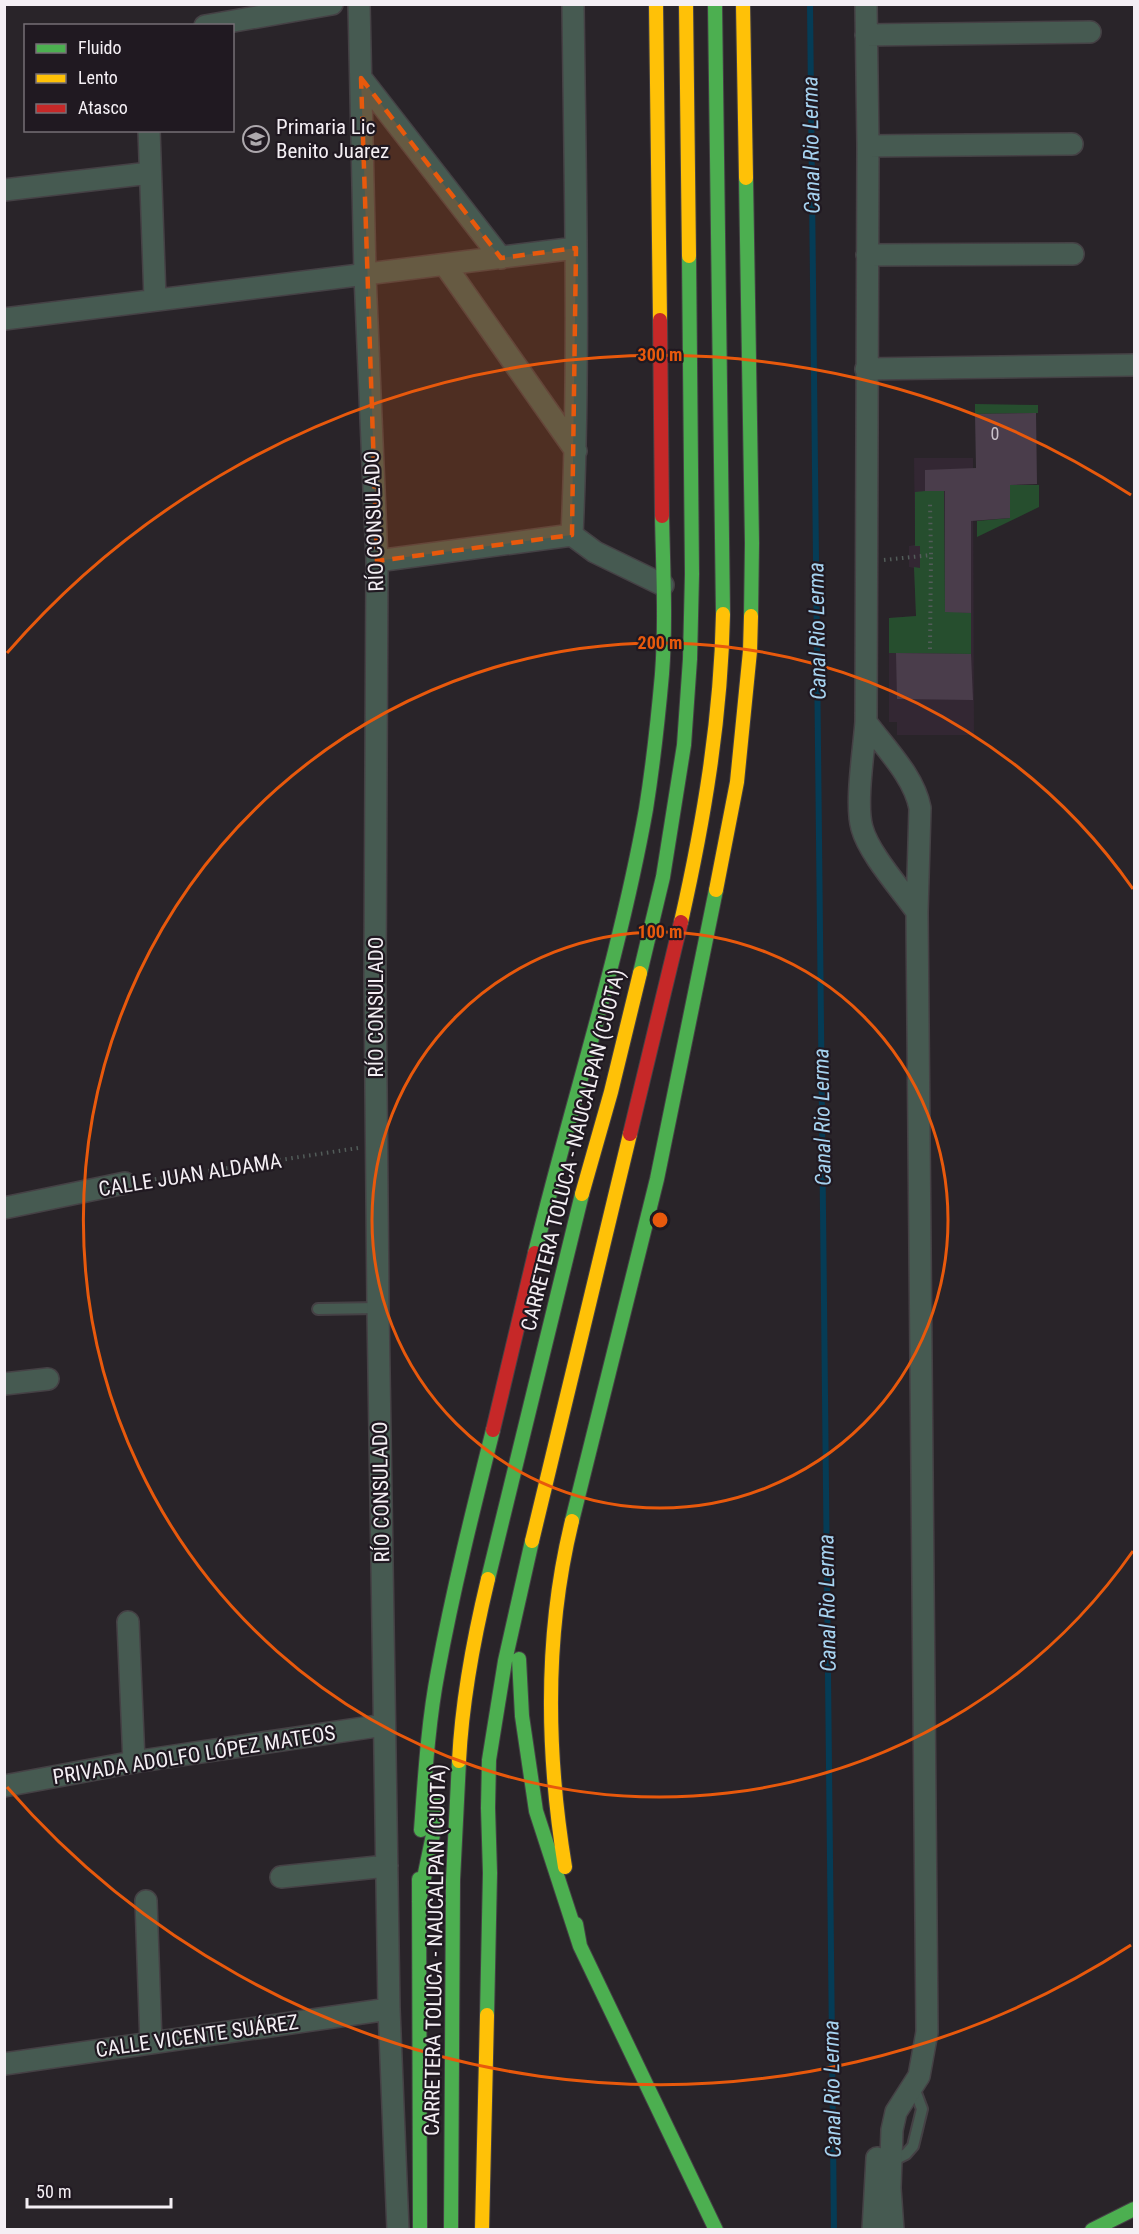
<svg xmlns="http://www.w3.org/2000/svg" width="1139" height="2234" viewBox="0 0 1139 2234" font-family="'Roboto Condensed',sans-serif">
  <rect width="100%" height="100%" fill="#292429"/>
  <path fill="#332733" d="M 914,458 L 973,458 L 974,735 L 897,735 L 897,722 L 889,722 L 889,618 L 916,616 L 914,568 L 909,567 L 909,546 L 915,545 Z"/>
  <path fill="#264e2e" d="M 975,404 L 1038,405 L 1038,413 L 975,414 Z
    M 1010,485 L 1039,485 L 1039,507 L 977,537 L 977,521 L 1010,518 Z
    M 925,491 L 944,491 L 945,611 L 971,613 L 971,654 L 889,653 L 889,618 L 916,616 L 914,567 L 920,568 L 920,546 L 915,546 L 915,492 Z"/>
  <g fill="none" stroke-linecap="round" stroke-linejoin="round">
    <path stroke="#053c56" stroke-width="6" d="M 810,4 L 834,2230"/>
  </g>
  <path fill="#4a3d4b" d="M 1036,413 L 1037,484 L 1010,485 L 1010,518 L 971,521 L 971,613 L 945,612 L 945,491 L 925,491 L 925,470 L 976,468 L 975,414 Z
    M 896,653 L 971,654 L 973,700 L 897,699 Z"/>
  <g fill="none" stroke-linecap="round" stroke-linejoin="round">
    <defs>
      <path id="lane" d="M 318,1309 L 378,1308
        M 890,2162 L 906,2154 L 913,2146 L 922,2109 L 913,2085"/>
      <path id="street" d="M 359,4 L 365,275 L 377,561 L 375,978 L 378,1308 L 389,2009 L 398,2230
        M 866,4 L 868,146 L 866,722 C 864,749 855,804 862,828 C 869,854 901,889 917,912
        M 205,26 L 332,4
        M 866,35 L 1090,32
        M 361,78 L 501,258
        M 149,130 L 155,299
        M 868,146 L 1072,144
        M 4,190 L 150,173
        M 867,255 L 1073,254
        M 445,265 L 576,451
        M 4,319 L 576,248
        M 866,369 L 1134,365
        M 572,535 C 580,358 575,181 573,4
        M 377,561 L 572,535 L 595,552 L 663,585
        M 866,722 C 885,748 914,776 920,808 L 917,912 L 927,2032 L 919,2076 L 896,2112 L 892,2130 L 890,2188 L 893,2230
        M 4,1208 L 125,1183
        M 4,1384 L 48,1379
        M 128,1622 L 134,1762
        M 4,1786 L 134,1762 L 384,1725
        M 281,1877 L 387,1866
        M 146,1901 L 151,2043
        M 4,2064 L 389,2009
        M 873,2230 L 877,2158"/>
      <path id="fast" d="M 715,4 L 723,614
        M 746,178 L 752,543 L 751,616
        M 640,973 L 663,877 L 684,745 L 690,659 L 692,574 L 689,256
        M 535,1253 C 571,1104 619,960 646,809 C 653,765 658,719 662,674 C 666,622 663,568 662,516
        M 572,1521 L 657,1179 L 716,890
        M 488,1579 L 582,1194
        M 519,1659 L 522,1716 L 536,1811 L 580,1946
        M 421,1830 C 425,1777 428,1723 438,1671 C 453,1590 473,1510 493,1430
        M 419,1879 L 420,2230
        M 419,1902 L 434,1830 L 437,1801
        M 576,1924 L 580,1946 L 716,2230
        M 487,2015 L 490,1873 L 488,1808 L 489,1760 L 505,1661 L 532,1541
        M 451,2230 L 453,1880 L 459,1761
        M 1092,2230 L 1134,2209"/>
      <path id="slow" d="M 656,4 L 660,320
        M 686,4 L 689,256
        M 743,4 L 746,178
        M 716,890 L 737,782 L 750,651 L 751,616
        M 681,922 C 704,820 721,719 723,614
        M 582,1194 L 611,1092 L 640,973
        M 532,1541 L 630,1134
        M 459,1761 C 462,1701 474,1637 488,1579
        M 565,1867 C 546,1751 544,1635 572,1521
        M 482,2230 L 487,2015"/>
      <path id="jam" d="M 660,320 L 662,516
        M 630,1134 L 681,922
        M 493,1430 L 535,1253"/>
    </defs>
    <use href="#lane" stroke="#454145" stroke-width="14"/>
    <use href="#street" stroke="#454145" stroke-width="24"/>
    <use href="#fast" stroke="#454145" stroke-width="16"/>
    <use href="#slow" stroke="#454145" stroke-width="16"/>
    <use href="#jam" stroke="#454145" stroke-width="16"/>
    <path stroke="#525c59" stroke-width="4" stroke-dasharray="1.5 4.5" stroke-linecap="butt" d="M 884,560 L 931,555 L 930,502
      M 930,649 L 931,555
      M 143,1181 L 358,1148"/>
    <use href="#lane" stroke="#465a51" stroke-width="10"/>
    <use href="#street" stroke="#465a51" stroke-width="21"/>
    <use href="#fast" stroke="#4caf50" stroke-width="14"/>
    <use href="#slow" stroke="#ffc107" stroke-width="14"/>
    <use href="#jam" stroke="#c62828" stroke-width="14"/>
  </g>
  <path fill="#e8590c" fill-opacity="0.2" stroke="#e8590c" stroke-width="4.5" stroke-dasharray="12 8" stroke-linejoin="round" d="M 361,78 L 501,258 L 576,248 L 572,535 L 377,561 Z"/>
  <g fill="none" stroke="#e8590c" stroke-width="3">
    <circle cx="660" cy="1220" r="288"/>
    <path d="M1133 1551A577 577 0 1 1 1133 889"/>
    <path d="M1131 1945A865 865 0 0 1 7 1787M7 653A865 865 0 0 1 1131 495"/>
  </g>
  <defs>
    <symbol id="school-ring" viewBox="-11 -11 22 22"><circle r="9.5" fill="#201921" stroke="#ada8ad" stroke-width="1.5"/><path d="M0-5L7-2L0 1L-7-2ZM-4 1L0 2.5L4 1V4Q0 6-4 4Z" fill="#ada8ad"/></symbol>
  </defs>
  <g fill-rule="evenodd">
    <use href="#school-ring" x="241" y="124" width="30" height="30"/>
  </g>
  <g text-anchor="middle" dominant-baseline="central" stroke-width="4.5" stroke-linejoin="round" paint-order="stroke">
    <g font-size="18" fill="#cac2ca">
      <text x="995" y="433">0</text>
    </g>
    <g font-size="21" fill="#f4eff4" stroke="#201921" text-anchor="start">
      <text x="276" y="127">Primaria Lic<tspan x="276" dy="24">Benito Juarez</tspan></text>
    </g>
    <g font-size="21" fill="#f4eff4" stroke="#201921">
      <text transform="translate(374 521) rotate(-92)">RÍO CONSULADO</text>
      <text transform="translate(376 1007) rotate(-90)">RÍO CONSULADO</text>
      <text transform="translate(573 1150) rotate(-76)">CARRETERA TOLUCA - NAUCALPAN (CUOTA)</text>
      <text transform="translate(190 1175) rotate(-9)">CALLE JUAN ALDAMA</text>
      <text transform="translate(381 1492) rotate(-91)">RÍO CONSULADO</text>
      <text transform="translate(194 1755) rotate(-9)">PRIVADA ADOLFO LÓPEZ MATEOS</text>
      <text transform="translate(435 1950) rotate(-89)">CARRETERA TOLUCA - NAUCALPAN (CUOTA)</text>
      <text transform="translate(197 2036) rotate(-8)">CALLE VICENTE SUÁREZ</text>
    </g>
    <g font-size="22" font-style="italic" fill="#a6d2ef" stroke="#201921">
      <text transform="translate(811 145) rotate(-91)">Canal Rio Lerma</text>
      <text transform="translate(817 631) rotate(-91)">Canal Rio Lerma</text>
      <text transform="translate(822 1117) rotate(-91)">Canal Rio Lerma</text>
      <text transform="translate(827 1603) rotate(-91)">Canal Rio Lerma</text>
      <text transform="translate(832 2089) rotate(-91)">Canal Rio Lerma</text>
    </g>
  </g>
  <circle cx="660" cy="1220" r="9" fill="#e8590c" stroke="#201921" stroke-width="3"/>
  <g font-size="18" text-anchor="middle" font-weight="bold" fill="#e8590c" stroke="#201921" stroke-width="4.5" stroke-linejoin="round" paint-order="stroke">
    <text x="660" y="361">300 m</text>
    <text x="660" y="649">200 m</text>
    <text x="660" y="938">100 m</text>
  </g>
  <rect width="1139" height="2234" fill="none" stroke="#f4eff4" stroke-width="12"/>
  <rect x="24" y="24" width="210" height="108" fill="#201921" stroke="#756f75" stroke-width="1.5"/>
  <rect x="36" y="44" width="30" height="9" fill="#4caf50" stroke="#756f75" stroke-width="1.5"/>
  <text x="78" y="54" font-size="18" fill="#f4eff4">Fluido</text>
  <rect x="36" y="74" width="30" height="9" fill="#ffc107" stroke="#756f75" stroke-width="1.5"/>
  <text x="78" y="84" font-size="18" fill="#f4eff4">Lento</text>
  <rect x="36" y="104" width="30" height="9" fill="#c62828" stroke="#756f75" stroke-width="1.5"/>
  <text x="78" y="114" font-size="18" fill="#f4eff4">Atasco</text>
  <path d="M27 2198v9h144v-9" fill="none" stroke="#f4eff4" stroke-width="3"/>
  <text x="36" y="2198" font-size="18" fill="#f4eff4" stroke="#201921" stroke-width="4.5" paint-order="stroke">50 m</text>
</svg>
